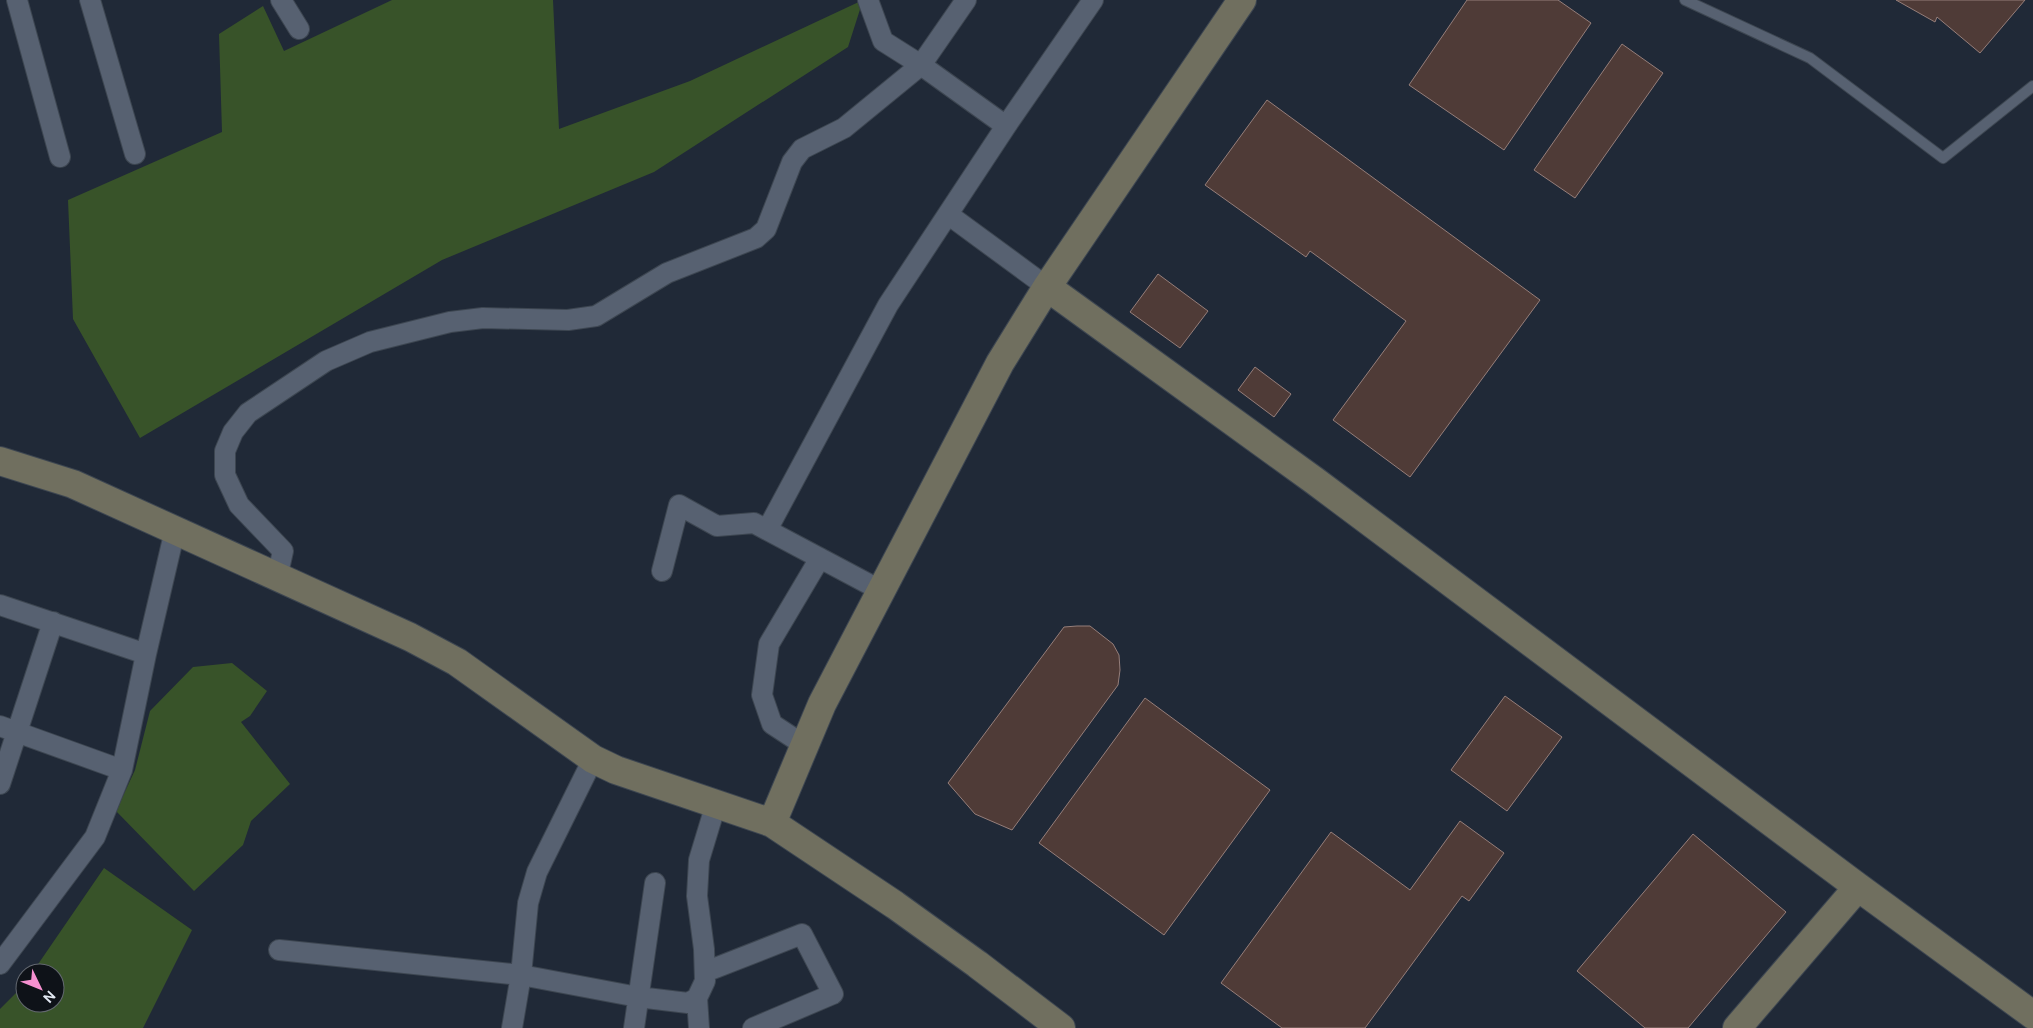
<svg xmlns="http://www.w3.org/2000/svg" width="2033" height="1028" viewBox="0 0 2033 1028" font-family="'DM Sans',sans-serif">
  <rect width="100%" height="100%" fill="#202937"/>
  <path fill="#385329" d="M 392,0 L 553,0 L 559,129 L 690,81 L 863,0 L 848,47 L 654,172 L 442,260 L 140,438 L 73,319 L 68,200 L 222,132 L 219,34 L 263,6 L 284,51 Z
    M 232,663 L 267,691 L 250,716 L 241,722 L 290,784 L 251,821 L 243,845 L 194,891 L 116,811 L 135,770 L 150,711 L 193,667 Z
    M 104,868 L 192,930 L 143,1028 L 0,1028 L 0,1009 L 25,984 L 25,1003 L 55,1003 L 55,973 L 32,973 Z"/>
  <path fill="#4f3b37" stroke="#957e7a" d="M 1467,0 L 1558,0 L 1591,23 L 1504,150 L 1409,85 Z
    M 1896,0 L 2025,0 L 1980,53 L 1937,17 L 1935,22 Z
    M 1622,44 L 1663,73 L 1575,198 L 1534,170 Z
    M 1267,100 L 1540,300 L 1410,477 L 1333,420 L 1406,321 L 1310,251 L 1306,257 L 1205,185 Z
    M 1158,274 L 1208,311 L 1180,348 L 1130,312 Z
    M 1255,367 L 1291,394 L 1274,417 L 1238,390 Z
    M 1077,626 L 1090,626 L 1113,644 L 1119,655 L 1120,670 L 1118,685 L 1012,830 L 975,814 L 948,783 L 1064,627 Z
    M 1505,696 L 1562,737 L 1507,811 L 1451,770 Z
    M 1145,698 L 1270,790 L 1164,935 L 1039,843 Z
    M 1460,821 L 1504,853 L 1469,901 L 1462,896 L 1365,1028 L 1282,1028 L 1221,983 L 1331,832 L 1410,890 Z
    M 1693,834 L 1786,912 L 1688,1028 L 1645,1028 L 1577,971 Z"/>
  <g fill="none" stroke-linecap="round" stroke-linejoin="round">
    <defs>
      <path id="lane" d="M 1685,0 L 1810,58 L 1943,158 L 2033,86"/>
      <path id="street" d="M 17,0 L 60,157
        M 90,0 L 135,154
        M 281,0 L 299,29
        M 868,0 L 883,41 L 921,65 L 1006,126
        M 949,215 L 1047,287
        M 662,571 L 679,505 L 717,526 L 754,523 L 767,530
        M 277,578 L 283,551 L 239,505 L 225,475 L 225,451 L 233,432 L 248,413 L 326,361 L 370,342 L 450,322 L 483,318 L 568,320 L 596,316 L 667,273 L 756,238 L 766,229 L 792,162 L 802,149 L 844,128 L 921,65 L 966,0
        M 880,590 L 767,530 L 888,305 L 1006,126 L 1093,0
        M 0,605 L 146,654
        M 0,726 L 122,770
        M 804,745 L 772,724 L 762,695 L 769,644 L 820,558
        M 0,784 L 53,622
        M 279,950 L 521,975 L 638,997 L 688,1003 L 697,998 L 705,981 L 704,949 L 697,896 L 699,860 L 716,804
        M 0,964 L 95,837 L 122,770 L 146,654 L 175,530
        M 705,972 L 802,934 L 833,994 L 753,1028
        M 697,998 L 699,1028
        M 512,1028 L 521,975 L 528,903 L 537,872 L 593,759
        M 634,1028 L 655,883"/>
      <path id="secondary" d="M 1047,287 L 1315,481 L 1858,887 L 2033,1015
        M 0,461 L 73,484 L 410,637 L 457,662 L 593,759 L 616,770 L 772,823 L 895,905 L 977,964 L 1061,1028
        M 772,823 L 822,704 L 1000,363 L 1047,287 L 1242,0
        M 1737,1028 L 1858,887"/>
    </defs>
    <use href="#lane" stroke="#3d4651" stroke-width="12"/>
    <use href="#street" stroke="#3d4651" stroke-width="22"/>
    <use href="#secondary" stroke="#3d4651" stroke-width="30"/>
    <use href="#lane" stroke="#576171" stroke-width="10"/>
    <use href="#street" stroke="#576171" stroke-width="20"/>
    <use href="#secondary" stroke="#706f5f" stroke-width="28"/>
  </g>
  <g transform="translate(40 988) rotate(133)"><circle r="24" fill="#0e1218" stroke="#636870"/>
  <path d="M0-4L9 19L0 12L-9 19Z" fill="#f690d0"/>
  <text y="-8" font-size="14" font-weight="bold" text-anchor="middle" fill="#e3e9f3">N</text>
  </g>
</svg>
